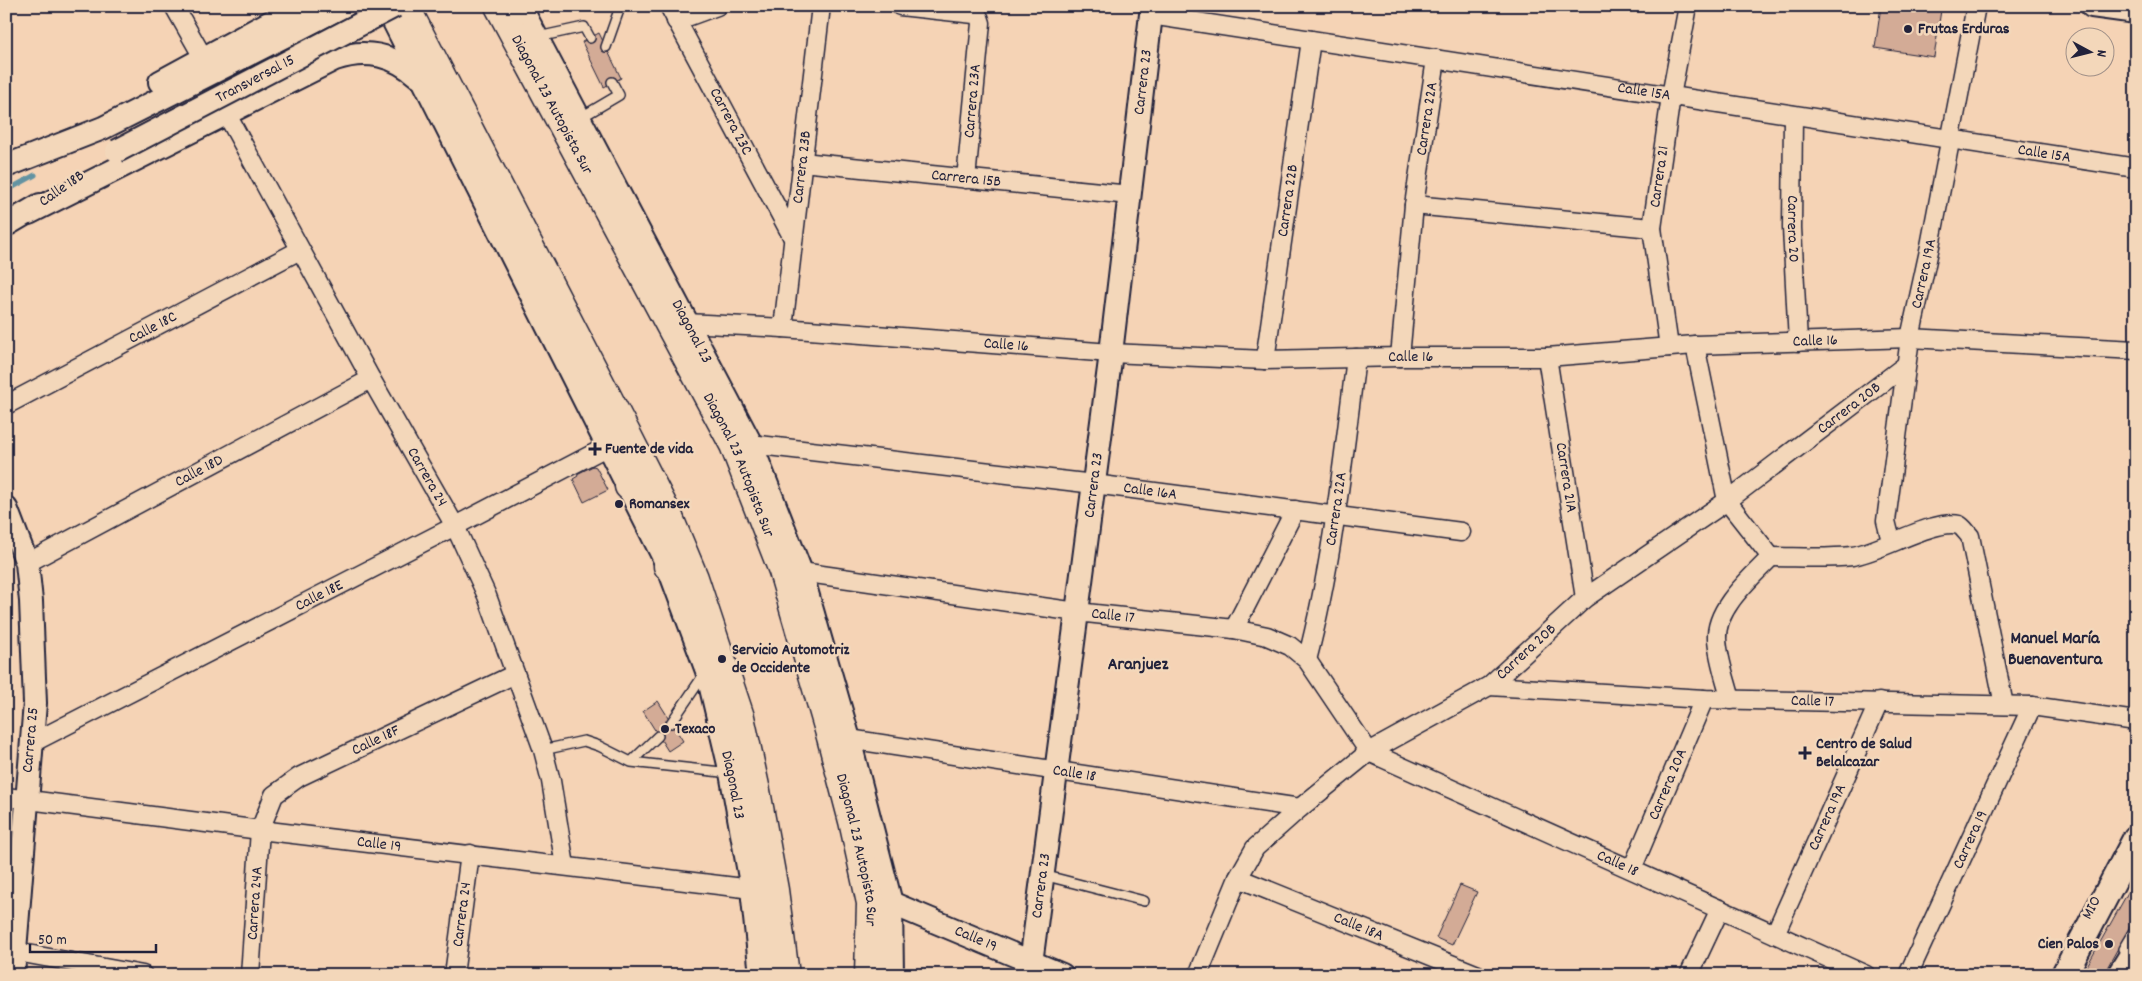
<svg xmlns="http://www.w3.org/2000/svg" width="2142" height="981" viewBox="0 0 2142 981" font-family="Dekko,sans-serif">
  <rect width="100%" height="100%" fill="#f5d3b5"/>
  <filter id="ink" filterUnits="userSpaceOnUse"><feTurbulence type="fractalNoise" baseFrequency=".02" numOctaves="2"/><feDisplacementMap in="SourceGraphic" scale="10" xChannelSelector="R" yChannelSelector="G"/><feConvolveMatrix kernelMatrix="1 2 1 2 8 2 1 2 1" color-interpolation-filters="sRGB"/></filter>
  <g filter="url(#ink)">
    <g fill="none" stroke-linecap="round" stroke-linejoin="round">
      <path stroke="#6393a2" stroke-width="5" d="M 6,191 L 35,175"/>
    </g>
    <path fill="#d3ab96" stroke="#22223b" d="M 1881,6 L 1916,6 L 1941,10 L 1934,57 L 1875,48 Z
      M 599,33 L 621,78 L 604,87 L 582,42 Z
      M 593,466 L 596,467 L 608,490 L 584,502 L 573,479 L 578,476 L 577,474 Z
      M 658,701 L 683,741 L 668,751 L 643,711 Z
      M 2136,878 L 2136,916 L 2103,975 L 2085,975 L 2083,973 Z
      M 1460,885 L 1477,892 L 1452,945 L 1436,938 Z"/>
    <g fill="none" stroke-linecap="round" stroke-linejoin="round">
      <defs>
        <path id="service" d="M 538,37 L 584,27 L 590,38
          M 606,47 L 619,10
          M 580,118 L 619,95 L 612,82
          M 671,723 L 705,673
          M 543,750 L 584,741 L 599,746 L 631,762 L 730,773
          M 631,762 L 658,736
          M 1043,875 L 1144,901
          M 2123,949 L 2136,927"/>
        <g id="minor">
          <path d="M 174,6 L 204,59"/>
          <path id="s1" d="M 669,6 L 793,238"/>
          <path d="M 900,6 L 974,14 L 979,17 L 981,23 L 966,179"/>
          <path id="s2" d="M 1151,15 L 2136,168"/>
          <path d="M 676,21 L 717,6"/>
          <path id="s3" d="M 226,113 L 371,379 L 455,526 L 487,596 L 543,750 L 551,781 L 565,866"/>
          <path id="s4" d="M 1793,115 L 1792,228 L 1798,342"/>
          <path id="s5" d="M 802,162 L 1130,195"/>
          <path d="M 1414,205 L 1652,228"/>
          <path id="s6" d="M 686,323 L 783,328 L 1111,353 L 1265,360 L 1400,357 L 1547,357 L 1695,345 L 1910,338 L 2136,350"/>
          <path id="s7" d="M 783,328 L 821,6"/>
          <path d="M 1695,345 L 1727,501 L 1771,557"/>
          <path id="s8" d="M 1669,347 L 1652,228 L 1671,96 L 1688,6"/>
          <path id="s9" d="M 1400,357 L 1414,205 L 1436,59"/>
          <path id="s10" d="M 1547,357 L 1585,598"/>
          <path id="s11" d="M 1265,360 L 1311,40"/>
          <path id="s12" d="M 6,405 L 300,250"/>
          <path id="s13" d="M 751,444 L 1094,484 L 1461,532"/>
          <path id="s14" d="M 1891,541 L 1886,521 L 1910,338 L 1930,246 L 1976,6"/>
          <path d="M 1771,557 C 1797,557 1825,559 1852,556 C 1878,553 1935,518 1959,525 C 1963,527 1966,532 1970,536 L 2004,705"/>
          <path id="s15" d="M 27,563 L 371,379"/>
          <path id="s16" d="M 801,572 L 1077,612 L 1234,629 L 1267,636 L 1290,646 L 1307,660 L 1369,752 L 1866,975"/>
          <path d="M 1234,629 L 1295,510"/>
          <path id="s17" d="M 1307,660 C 1333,561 1343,459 1356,358"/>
          <path id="s18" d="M 1489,686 L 1704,699 L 2032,706 L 2136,721"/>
          <path d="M 1731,700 C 1726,680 1718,659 1717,639 C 1715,608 1751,578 1771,557"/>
          <path id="s19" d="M 849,739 L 1300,808"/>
          <path id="s20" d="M 30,744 L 455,526 L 608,446"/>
          <path id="s21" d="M 6,797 L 260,830 L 752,889"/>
          <path id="s22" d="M 1632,869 L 1704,699"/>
          <path id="s23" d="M 1238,878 L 1478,975"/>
          <path id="s24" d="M 1775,934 L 1879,702"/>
          <path d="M 6,950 L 143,975"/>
          <path id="s25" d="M 250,975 L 260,830 L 274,795 L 299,777 L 515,674"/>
          <path id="s26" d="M 454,975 L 470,854"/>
          <path id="s27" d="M 1198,975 L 1238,878 L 1255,848 L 1300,808 L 1369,752 L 1489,686 L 1585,598 L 1727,501 L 1906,365"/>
          <path d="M 1689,975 L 1720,909"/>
          <path id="s28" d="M 1908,975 L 2032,706"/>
        </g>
        <g id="tertiary">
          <path id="s29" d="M 386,6 L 668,566 L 707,671 L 731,773 L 752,889 L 761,975"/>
          <path id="s30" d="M 520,6 L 751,444 L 801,572 L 849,739 L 891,903 L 892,975"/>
          <path d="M 2092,6 L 2136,12"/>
          <path d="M 160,82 L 300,6"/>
          <path d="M 6,166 L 103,128 L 344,6"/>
          <path d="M 29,213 L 335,59 C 367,48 394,55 419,77"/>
          <path d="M 6,225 L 40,205"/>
          <path d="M 6,508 L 27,563 L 31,601 L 35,703 L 13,975"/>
          <path id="s31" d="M 891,903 L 1062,975"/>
          <path id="s32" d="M 1031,963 L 1111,353 L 1152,6"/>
        </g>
        <path id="secondary" d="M 2064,975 L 2136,838
          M 2120,975 L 2136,949"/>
        <g id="primary">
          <path d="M 405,6 L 627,435 L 669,518 L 694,578 L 740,717 L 756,791 L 774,890 L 785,975"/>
          <path id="s33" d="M 499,6 L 734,445 L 783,571 L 831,737 L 853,821 L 871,903 L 869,975"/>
          <path d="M 629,486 L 669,518 L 668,566"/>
        </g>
      </defs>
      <use href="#service" stroke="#22223b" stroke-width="12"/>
      <use href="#minor" stroke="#22223b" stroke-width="21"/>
      <use href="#tertiary" stroke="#22223b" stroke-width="26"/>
      <use href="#secondary" stroke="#22223b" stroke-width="29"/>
      <use href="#primary" stroke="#22223b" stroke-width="31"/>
      <use href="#service" stroke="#f3d7ba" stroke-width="9"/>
      <use href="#minor" stroke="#f3d7ba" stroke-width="18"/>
      <use href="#tertiary" stroke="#f3d7ba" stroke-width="22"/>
      <use href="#secondary" stroke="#f3d7ba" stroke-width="25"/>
      <use href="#primary" stroke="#f3d7ba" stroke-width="28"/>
      <defs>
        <g id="tertiary-bridge">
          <path id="s34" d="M 117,151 L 395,6"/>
        </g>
      </defs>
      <use href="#tertiary-bridge" stroke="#22223b" stroke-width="26" stroke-linecap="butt"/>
      <use href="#tertiary-bridge" stroke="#f3d7ba" stroke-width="22"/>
    </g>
  </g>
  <g fill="#22223b" stroke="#f3d7ba" stroke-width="2">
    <circle cx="1908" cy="29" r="5"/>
    <path d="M592.5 441.5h5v5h5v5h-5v5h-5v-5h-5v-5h5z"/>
    <circle cx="619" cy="504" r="5"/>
    <circle cx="722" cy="659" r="5"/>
    <circle cx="665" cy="729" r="5"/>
    <path d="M1802.5 745.5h5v5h5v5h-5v5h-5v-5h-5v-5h5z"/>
    <circle cx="2109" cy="944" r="5"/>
  </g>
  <g text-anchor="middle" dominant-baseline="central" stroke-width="5" stroke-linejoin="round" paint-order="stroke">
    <g font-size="16" font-weight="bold" fill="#22223b" stroke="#f3d7ba" text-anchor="start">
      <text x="1918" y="29">Frutas Erduras</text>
      <text x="605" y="449">Fuente de vida</text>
      <text x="629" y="504">Romansex</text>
      <text x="732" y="650">Servicio Automotriz<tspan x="732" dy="18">de Occidente</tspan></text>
      <text x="675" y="729">Texaco</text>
      <text x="1816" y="744">Centro de Salud<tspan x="1816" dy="18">Belalcazar</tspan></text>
      <text x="2099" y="944" text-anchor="end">Cien Palos</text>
    </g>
    <g font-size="16" fill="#22223b" stroke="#f3d7ba">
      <text stroke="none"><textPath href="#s34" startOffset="156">Transversal 15</textPath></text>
      <text stroke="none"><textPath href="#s32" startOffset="888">Carrera 23</textPath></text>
      <text stroke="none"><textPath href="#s2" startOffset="499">Calle 15A</textPath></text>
      <text transform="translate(973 101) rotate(-85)">Carrera 23A</text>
      <text stroke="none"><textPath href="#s33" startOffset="112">Diagonal 23 Autopista Sur</textPath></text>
      <text stroke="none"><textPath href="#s9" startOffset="240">Carrera 22A</textPath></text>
      <text stroke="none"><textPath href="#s1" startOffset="131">Carrera 23C</textPath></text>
      <text stroke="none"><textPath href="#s2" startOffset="904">Calle 15A</textPath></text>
      <text stroke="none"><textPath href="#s7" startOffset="162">Carrera 23B</textPath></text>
      <text stroke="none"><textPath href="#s8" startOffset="172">Carrera 21</textPath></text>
      <text stroke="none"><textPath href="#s5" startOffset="165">Carrera 15B</textPath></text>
      <text transform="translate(62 189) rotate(-35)">Calle 18B</text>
      <text stroke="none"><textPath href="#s11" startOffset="161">Carrera 22B</textPath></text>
      <text stroke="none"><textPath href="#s4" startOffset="114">Carrera 20</textPath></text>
      <text stroke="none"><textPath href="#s14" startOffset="271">Carrera 19A</textPath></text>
      <text stroke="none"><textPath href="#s12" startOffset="166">Calle 18C</textPath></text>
      <text stroke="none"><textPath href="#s30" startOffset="368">Diagonal 23</textPath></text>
      <text stroke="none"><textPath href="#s6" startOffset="1131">Calle 16</textPath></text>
      <text stroke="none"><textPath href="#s6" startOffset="321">Calle 16</textPath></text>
      <text stroke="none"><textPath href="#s6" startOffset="726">Calle 16</textPath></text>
      <text stroke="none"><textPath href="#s27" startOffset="881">Carrera 20B</textPath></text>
      <text stroke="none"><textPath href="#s33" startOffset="518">Diagonal 23 Autopista Sur</textPath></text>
      <text stroke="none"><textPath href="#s15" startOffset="195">Calle 18D</textPath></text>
      <text stroke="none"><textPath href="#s3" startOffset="416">Carrera 24</textPath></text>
      <text stroke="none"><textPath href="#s10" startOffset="122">Carrera 21A</textPath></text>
      <text stroke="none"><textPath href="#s32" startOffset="482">Carrera 23</textPath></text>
      <text stroke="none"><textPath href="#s13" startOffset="402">Calle 16A</textPath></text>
      <text stroke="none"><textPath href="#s17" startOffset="154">Carrera 22A</textPath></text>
      <text stroke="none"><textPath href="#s20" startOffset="325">Calle 18E</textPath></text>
      <text stroke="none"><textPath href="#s16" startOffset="315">Calle 17</textPath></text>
      <text stroke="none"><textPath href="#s27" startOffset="476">Carrera 20B</textPath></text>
      <text stroke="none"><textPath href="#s18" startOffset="324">Calle 17</textPath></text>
      <text transform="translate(31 740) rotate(-85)">Carrera 25</text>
      <text stroke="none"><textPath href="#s25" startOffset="299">Calle 18F</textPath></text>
      <text stroke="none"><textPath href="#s19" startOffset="228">Calle 18</textPath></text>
      <text stroke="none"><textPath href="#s22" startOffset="92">Carrera 20A</textPath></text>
      <text stroke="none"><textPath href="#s29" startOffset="856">Diagonal 23</textPath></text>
      <text stroke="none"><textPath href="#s24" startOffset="128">Carrera 19A</textPath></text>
      <text stroke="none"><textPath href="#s28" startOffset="149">Carrera 19</textPath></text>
      <text stroke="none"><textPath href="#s21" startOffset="376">Calle 19</textPath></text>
      <text stroke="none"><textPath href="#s33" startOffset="922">Diagonal 23 Autopista Sur</textPath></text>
      <text stroke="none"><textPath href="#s16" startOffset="901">Calle 18</textPath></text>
      <text stroke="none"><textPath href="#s32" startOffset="78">Carrera 23</textPath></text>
      <text stroke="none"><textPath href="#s25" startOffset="72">Carrera 24A</textPath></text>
      <text transform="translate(2092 908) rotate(-63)">MIO</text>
      <text stroke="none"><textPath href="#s26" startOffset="61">Carrera 24</textPath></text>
      <text stroke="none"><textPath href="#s23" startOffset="130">Calle 18A</textPath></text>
      <text stroke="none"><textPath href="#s31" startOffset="92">Calle 19</textPath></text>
    </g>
    <g font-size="18" font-weight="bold" fill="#22223b" stroke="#f3d7ba">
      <text x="2055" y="639">Manuel María<tspan x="2055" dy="21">Buenaventura</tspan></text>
      <text x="1138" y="665">Aranjuez</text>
    </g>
  </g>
  <rect width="2142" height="981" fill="none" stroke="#f3d7ba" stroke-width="25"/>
  <rect x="12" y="12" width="2117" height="956" fill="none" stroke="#22223b" stroke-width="2" filter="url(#ink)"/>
  <g transform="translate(2090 52) rotate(97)"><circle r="24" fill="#f3d7ba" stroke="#9f8f87"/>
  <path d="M0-4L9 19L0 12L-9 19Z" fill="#22223b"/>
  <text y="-8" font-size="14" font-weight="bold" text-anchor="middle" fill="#22223b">N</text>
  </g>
  <path d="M30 944v8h126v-8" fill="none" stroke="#22223b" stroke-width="2.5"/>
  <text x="38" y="944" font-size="15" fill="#22223b" stroke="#f3d7ba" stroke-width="4" paint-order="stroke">50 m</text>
</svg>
